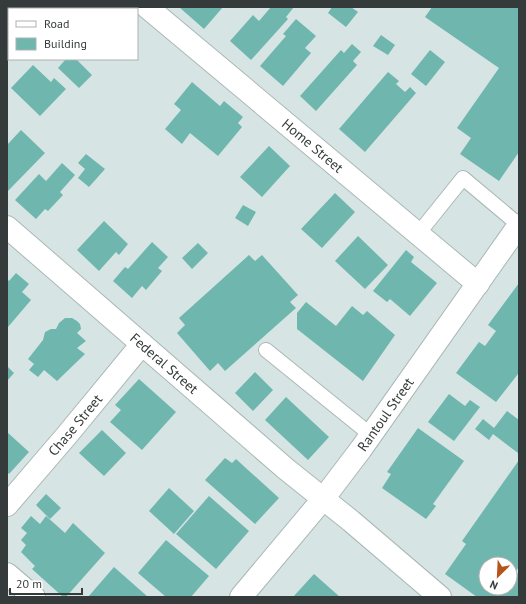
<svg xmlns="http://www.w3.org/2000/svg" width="526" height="604" viewBox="0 0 526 604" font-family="'PT Sans',sans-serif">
  <rect width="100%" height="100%" fill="#d6e5e3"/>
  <path fill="#6fb6af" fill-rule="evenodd" d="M 76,7 L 100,7 L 102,9 L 75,9 Z
    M 179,7 L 223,7 L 204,29 Z
    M 271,7 L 294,7 L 286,17 L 288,19 L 251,60 L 230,41 L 253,15 L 259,21 Z
    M 332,7 L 351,7 L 358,12 L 346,27 L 328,13 Z
    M 432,7 L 519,7 L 519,152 L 499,181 L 460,154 L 471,138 L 457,128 L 499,68 L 425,17 Z
    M 296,19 L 316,36 L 305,48 L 311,53 L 283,86 L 260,66 L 286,36 L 283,34 Z
    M 381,35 L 395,45 L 388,55 L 373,46 Z
    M 352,44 L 361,52 L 353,61 L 357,65 L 316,111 L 300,96 L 341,50 L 344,53 Z
    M 430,50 L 445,62 L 426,86 L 411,74 Z
    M 66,59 L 76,59 L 92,75 L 79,88 L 58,68 Z
    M 33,65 L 51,82 L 54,78 L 66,89 L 40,116 L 11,88 Z
    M 388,72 L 399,81 L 396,84 L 405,92 L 410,87 L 416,93 L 365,152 L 339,129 Z
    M 192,82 L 220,106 L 224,101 L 243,117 L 238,123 L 242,127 L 218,156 L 190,133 L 182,144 L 165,129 L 181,110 L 174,104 Z
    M 21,130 L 45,153 L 7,192 L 7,145 Z
    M 269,146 L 290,166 L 262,197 L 240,177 Z
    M 86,154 L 105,169 L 89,187 L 78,178 L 85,169 L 78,163 Z
    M 62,163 L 75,175 L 60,192 L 63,195 L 48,211 L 45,209 L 36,219 L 15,200 L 39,174 L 46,181 Z
    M 335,193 L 355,212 L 322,248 L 301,229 Z
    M 243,205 L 256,212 L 248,226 L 235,218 Z
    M 104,221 L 128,244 L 119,255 L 116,252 L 99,271 L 77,250 Z
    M 358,236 L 388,265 L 365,289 L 335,261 Z
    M 152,242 L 168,257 L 158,268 L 162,271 L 146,290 L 142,286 L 132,298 L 113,281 L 125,267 L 128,269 Z
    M 198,243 L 208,253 L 192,269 L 182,258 Z
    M 406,250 L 414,257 L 411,262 L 437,283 L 410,316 L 390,299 L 387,302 L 373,291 Z
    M 249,255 L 255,261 L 262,255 L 298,295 L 290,302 L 296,308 L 225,371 L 218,363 L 210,371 L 177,333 L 185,325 L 179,318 Z
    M 16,273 L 29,284 L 22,292 L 31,300 L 8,327 L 7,279 L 9,281 Z
    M 519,283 L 519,375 L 518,374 L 496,402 L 456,373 L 479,342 L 485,346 L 496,331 L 488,325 Z
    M 306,302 L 336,326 L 352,306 L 363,315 L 367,311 L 395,335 L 363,381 L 297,329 L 297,313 Z
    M 65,318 L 72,318 L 77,321 L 80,324 L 81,329 L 77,333 L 86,341 L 77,348 L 85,354 L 57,381 L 44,370 L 38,377 L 29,370 L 34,364 L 28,359 L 43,340 L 45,332 L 51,329 L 56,329 L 59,323 Z
    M 7,366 L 14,373 L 7,381 Z
    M 255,372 L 273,390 L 253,411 L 235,393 Z
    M 139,379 L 176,412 L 142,450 L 110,422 L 121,410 L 115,405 Z
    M 449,394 L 465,406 L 470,400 L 480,407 L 454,441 L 428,422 Z
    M 286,397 L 329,437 L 308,460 L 265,420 Z
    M 507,411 L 519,420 L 518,453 L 493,434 L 489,440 L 475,429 L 483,419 L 494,428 Z
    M 418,428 L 464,461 L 433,504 L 436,506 L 426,519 L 382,488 L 391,474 L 387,472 Z
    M 102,430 L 126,453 L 104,476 L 79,453 Z
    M 7,432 L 29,452 L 9,474 L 7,472 Z
    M 225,458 L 232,463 L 236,459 L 279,498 L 255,524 L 205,480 Z
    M 519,460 L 519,567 L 515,572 L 519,575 L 519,597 L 477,597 L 445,574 L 466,544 L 462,541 ZM 486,564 L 510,564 L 510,588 L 486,588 Z
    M 169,488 L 194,511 L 174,534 L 149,511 Z
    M 46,494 L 61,508 L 50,519 L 36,505 Z
    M 209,496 L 249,531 L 216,569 L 176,534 Z
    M 31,516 L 40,524 L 46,516 L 65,533 L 73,523 L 105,553 L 66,597 L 63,597 L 32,569 L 35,566 L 21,552 L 26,545 L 21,540 L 27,533 L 21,528 Z
    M 166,540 L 209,576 L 191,597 L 166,597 L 138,573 Z
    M 114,567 L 148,597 L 88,597 Z
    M 314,574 L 340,597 L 293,597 Z"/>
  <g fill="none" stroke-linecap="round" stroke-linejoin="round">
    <defs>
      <path id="lane" d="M 418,234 L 463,178 L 519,225
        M 266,350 L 371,435"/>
      <g id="street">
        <path id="s1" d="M 147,7 L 478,284"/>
        <path d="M 31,9 L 33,7"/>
        <path d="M 7,37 L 9,34"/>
        <path id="s2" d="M 7,505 L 67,435 L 142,344"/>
      </g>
      <g id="secondary">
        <path id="s3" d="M 7,227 L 286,469 L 351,521 L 440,597"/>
        <path d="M 7,574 L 34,597"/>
      </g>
      <g id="highway">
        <path id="s4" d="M 241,597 L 323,499 L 361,449 L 519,225"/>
      </g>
    </defs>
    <use href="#lane" stroke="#aab8b6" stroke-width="16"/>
    <use href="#street" stroke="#aab8b6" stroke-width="24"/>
    <use href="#secondary" stroke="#aab8b6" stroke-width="24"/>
    <use href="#highway" stroke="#aab8b6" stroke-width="24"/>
    <use href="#lane" stroke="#fff" stroke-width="14"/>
    <use href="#street" stroke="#fff" stroke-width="22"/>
    <use href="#secondary" stroke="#fff" stroke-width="22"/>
    <use href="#highway" stroke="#fff" stroke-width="22"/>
  </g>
  <g text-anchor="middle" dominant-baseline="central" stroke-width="3" stroke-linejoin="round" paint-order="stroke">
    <g font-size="14" fill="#353b3a" stroke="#fff">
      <text stroke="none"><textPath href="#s1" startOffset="216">Home Street</textPath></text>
      <text stroke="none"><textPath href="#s3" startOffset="208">Federal Street</textPath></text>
      <text stroke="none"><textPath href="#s4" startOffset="233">Rantoul Street</textPath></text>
      <text stroke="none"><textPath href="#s2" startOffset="105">Chase Street</textPath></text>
    </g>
  </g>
  <rect width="526" height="604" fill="none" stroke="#353b3a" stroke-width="16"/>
  <rect x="8" y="8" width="130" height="52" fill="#ffffff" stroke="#aeb1b0"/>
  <rect x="16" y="21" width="20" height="6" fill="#ffffff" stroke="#aeb1b0"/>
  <text x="44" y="28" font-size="12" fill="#353b3a">Road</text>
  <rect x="16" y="38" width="20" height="12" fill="#6fb6af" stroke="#aeb1b0"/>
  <text x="44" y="48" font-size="12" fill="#353b3a">Building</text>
  <g transform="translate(498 576) rotate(204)"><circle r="19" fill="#ffffff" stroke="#aeb1b0"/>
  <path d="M0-3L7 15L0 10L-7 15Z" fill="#b65419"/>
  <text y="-6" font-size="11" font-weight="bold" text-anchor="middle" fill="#353b3a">N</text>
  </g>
  <path d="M10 588v6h72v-6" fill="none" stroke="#353b3a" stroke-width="2"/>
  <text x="16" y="588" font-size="12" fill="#353b3a" stroke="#ffffff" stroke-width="3" paint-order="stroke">20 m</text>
</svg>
